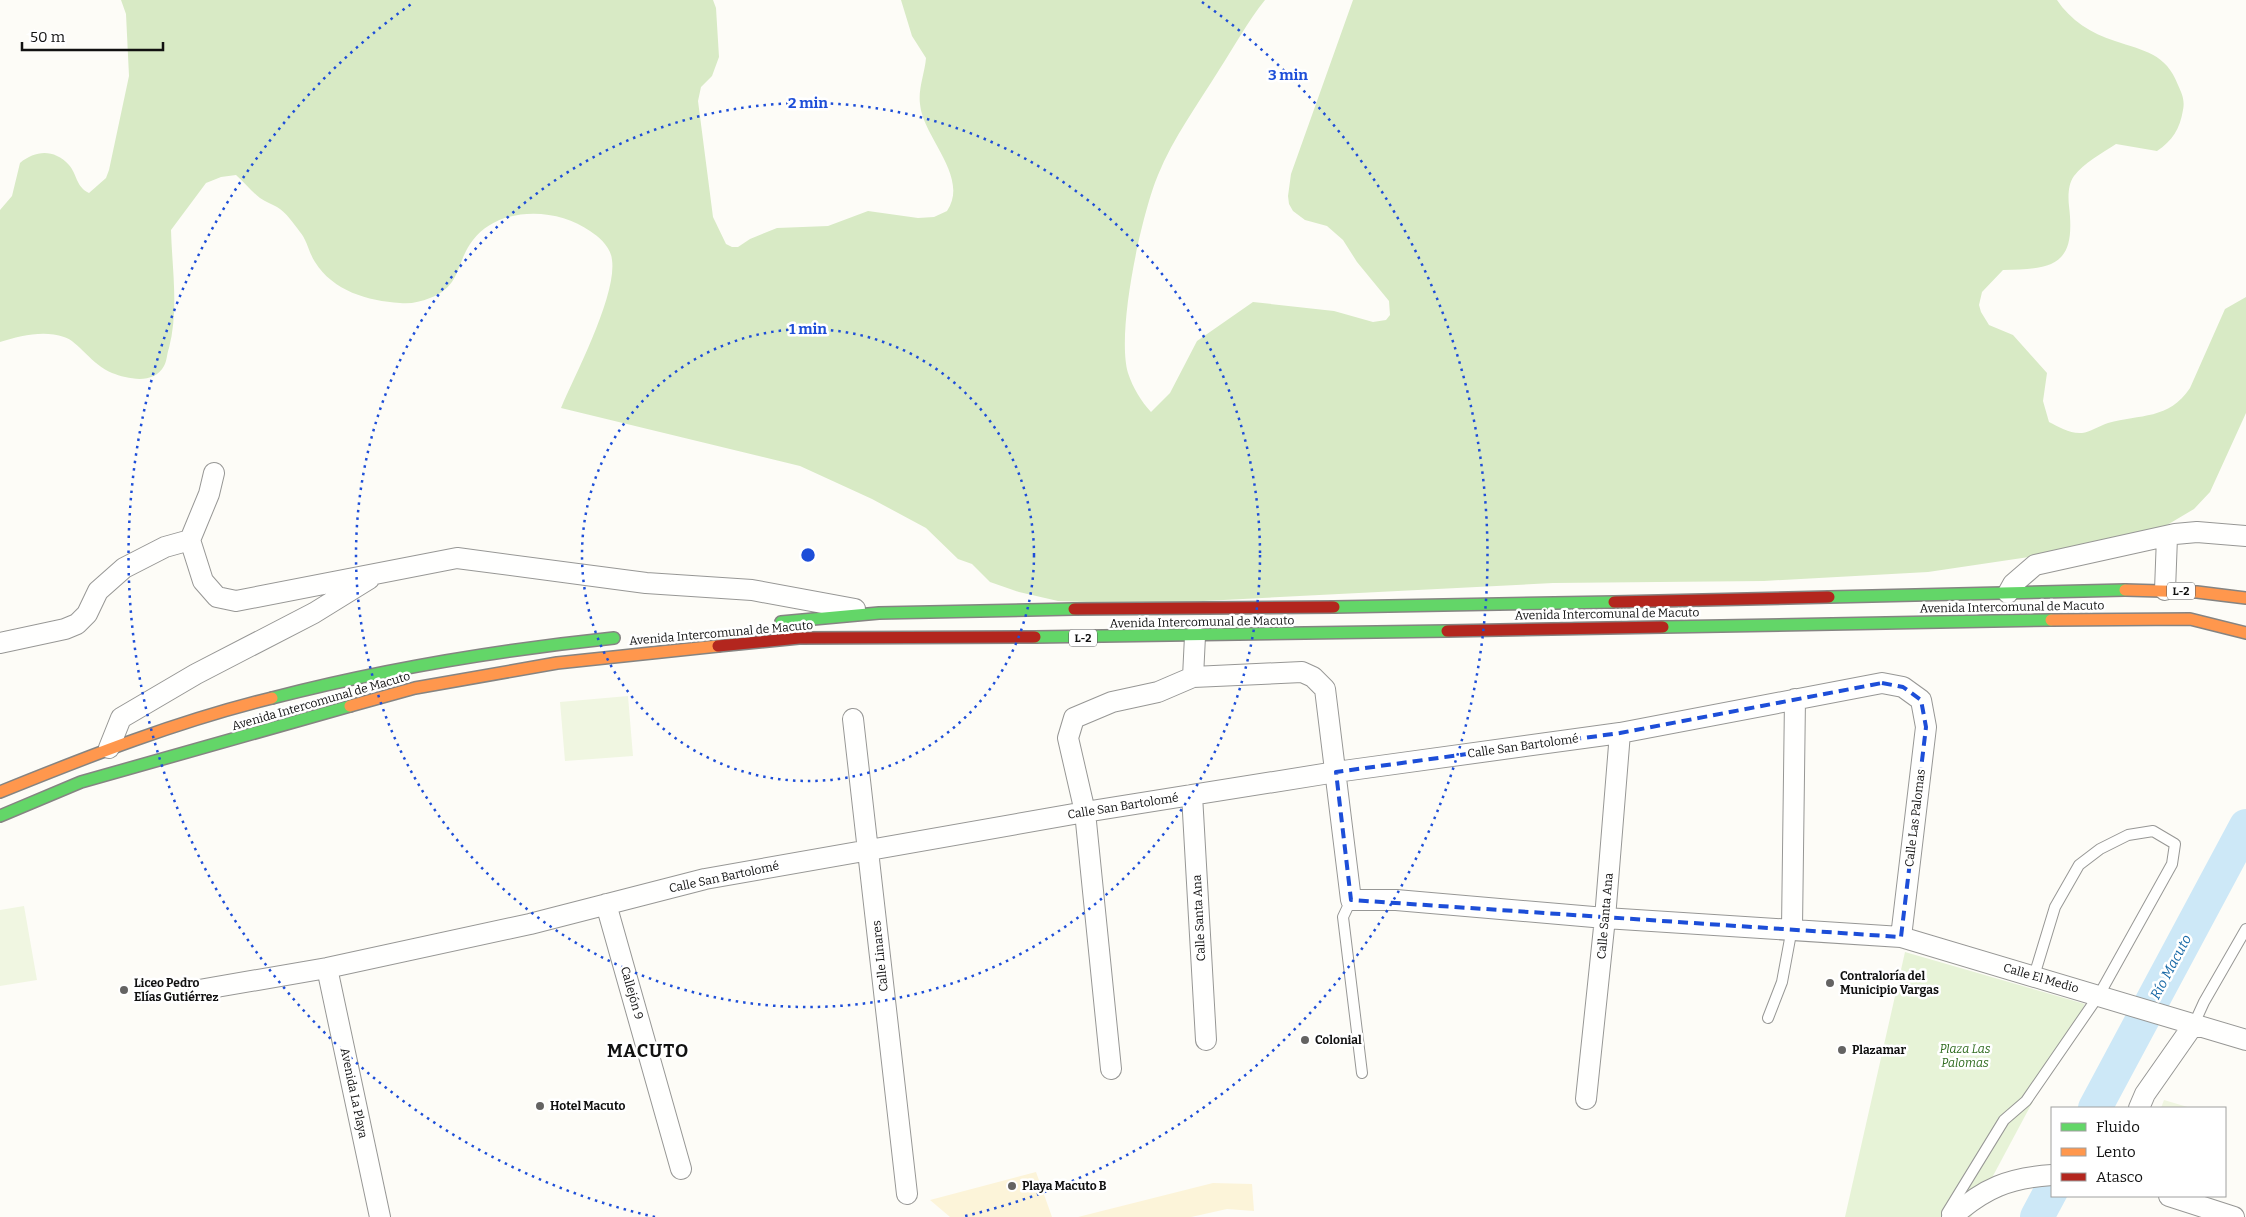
<svg xmlns="http://www.w3.org/2000/svg" width="2246" height="1217" viewBox="0 0 2246 1217" font-family="Bitter,serif">
  <rect width="100%" height="100%" fill="#fdfcf7"/>
  <path fill="#e7f3d7" d="M 1905,952 L 2085,1004 L 1971,1217 L 1845,1217 Z"/>
  <path fill="#d8eac5" d="M 121,0 L 713,0 L 716,8 L 719,57 L 712,76 L 701,87 L 698,101 L 713,217 L 726,244 L 732,247 L 738,247 L 750,239 L 777,228 L 828,226 L 868,211 L 918,218 L 934,217 L 947,211 C 970,177 923,138 920,104 C 918,89 925,72 926,58 L 912,36 L 901,0 L 1265,0 C 1248,21 1234,47 1219,70 C 1198,104 1173,138 1158,175 C 1141,216 1116,332 1128,373 C 1133,388 1141,401 1151,412 L 1170,393 L 1197,341 L 1253,302 L 1334,311 L 1373,322 L 1386,320 L 1390,315 L 1389,301 L 1357,262 L 1343,240 L 1327,226 L 1305,220 L 1293,211 L 1289,204 L 1288,196 L 1291,174 L 1353,0 L 2057,0 C 2070,20 2092,34 2115,41 C 2144,51 2166,53 2178,85 C 2182,94 2185,100 2183,110 C 2180,129 2172,141 2157,151 L 2116,144 C 2102,153 2084,163 2074,176 C 2068,184 2068,197 2069,206 C 2076,265 2055,269 2003,270 L 1982,292 L 1979,305 L 1981,312 L 1989,325 L 2013,335 L 2047,373 L 2043,401 L 2049,422 C 2059,427 2070,434 2082,433 C 2090,432 2099,426 2108,423 C 2140,414 2169,420 2190,388 L 2225,309 L 2246,297 L 2246,413 L 2210,492 L 2194,509 L 2162,528 L 2083,549 L 1928,572 L 1764,581 L 1553,583 L 1146,604 L 1058,601 L 1019,592 L 990,582 L 972,564 L 958,559 L 926,528 L 872,499 L 800,466 L 561,408 C 576,373 617,295 612,260 C 611,247 599,237 590,231 C 557,207 499,206 473,240 C 455,263 462,286 430,298 C 420,302 411,304 400,303 C 368,301 333,291 315,262 C 309,253 307,240 300,232 C 294,224 286,212 277,207 C 272,204 266,202 260,198 C 252,192 244,182 236,175 L 221,177 L 206,183 L 171,230 C 172,269 179,309 169,348 C 167,353 167,361 164,366 C 154,385 128,379 112,373 C 92,365 78,341 64,337 C 43,330 20,336 0,342 L 0,210 L 12,196 L 20,163 C 36,150 54,149 69,165 C 77,174 76,187 89,193 L 106,178 L 109,170 L 129,76 L 126,14 Z"/>
  <path fill="#fcf4d9" d="M 1036,1172 L 1052,1217 L 950,1217 L 930,1200 Z
    M 1213,1183 L 1252,1184 L 1254,1211 L 1227,1209 L 1191,1217 L 1078,1217 Z"/>
  <path fill="#f0f6e1" d="M 628,696 L 633,756 L 565,761 L 560,702 Z
    M 24,906 L 37,980 L 0,986 L 0,910 Z
    M 2164,1100 L 2191,1108 L 2161,1108 Z"/>
  <g fill="none" stroke-linecap="round" stroke-linejoin="round">
    <path stroke="#cde8f7" stroke-width="34" d="M 2095,1108 L 2246,826
      M 2037,1217 L 2052,1189"/>
    <defs>
      <path id="lane" d="M 1351,900 L 1343,917 L 1362,1073
        M 1768,1018 L 1782,982 L 1792,928
        M 2194,1024 L 2204,1002 L 2246,929
        M 1947,1213 L 2004,1120 L 2026,1101 L 2099,995 L 2172,864 L 2175,844 L 2153,831 L 2128,835 L 2100,849 L 2079,865 L 2055,907 L 2034,976"/>
      <path id="street" d="M 190,540 L 203,581 L 217,597 L 236,601 L 457,558 L 646,583 L 752,590 L 855,609
        M 2165,590 L 2167,537
        M 2008,593 L 2013,584 L 2035,565 L 2175,534 L 2197,532 L 2246,536
        M 0,643 L 65,629 L 77,624 L 87,614 L 98,591 L 124,568 L 165,547 L 190,540 L 209,494 L 214,473
        M 1193,677 L 1195,636
        M 853,719 L 907,1194
        M 109,748 L 121,718 L 196,674 L 314,613 L 369,579
        M 1192,795 L 1206,1040
        M 606,904 L 681,1169
        M 1792,928 L 1795,699
        M 327,968 L 380,1217
        M 199,990 L 327,968 L 530,924 L 705,879 L 1085,812 L 1336,772 L 1620,733 L 1882,683 L 1903,687 L 1921,700 L 1926,727 L 1901,937
        M 1111,1069 L 1085,812 L 1068,738 L 1074,718 L 1112,702 L 1158,692 L 1193,677 L 1302,672 L 1313,677 L 1325,689 L 1351,900 L 1396,900 L 1605,918 L 1901,937 L 2246,1040
        M 1586,1099 L 1605,918 L 1620,733
        M 2139,1108 L 2145,1094 L 2194,1024
        M 2169,1196 L 2234,1217
        M 1952,1217 C 1984,1188 2009,1178 2052,1175"/>
      <path id="fast" d="M 1829,597 L 2125,590
        M 1334,607 L 1614,602
        M 781,622 L 879,613 L 1074,609
        M 1663,627 L 2051,620
        M 1035,637 L 1447,631
        M 272,698 C 384,669 499,650 614,638
        M 0,816 L 81,782 L 350,706"/>
      <path id="slow" d="M 2125,590 L 2197,592 L 2246,598
        M 2051,620 L 2190,619 L 2246,633
        M 350,706 L 415,688 L 557,663 L 718,646
        M 0,792 C 89,756 178,721 272,698"/>
      <path id="jam" d="M 1614,602 L 1829,597
        M 1074,609 L 1334,607
        M 1447,631 L 1663,627
        M 718,646 L 799,638 L 1035,637"/>
    </defs>
    <use href="#lane" stroke="#979795" stroke-width="12"/>
    <use href="#street" stroke="#979795" stroke-width="22"/>
    <use href="#fast" stroke="#858482" stroke-width="14"/>
    <use href="#slow" stroke="#858482" stroke-width="14"/>
    <use href="#jam" stroke="#858482" stroke-width="14"/>
    <use href="#lane" stroke="#fffffe" stroke-width="10"/>
    <use href="#street" stroke="#fffffe" stroke-width="20"/>
    <use href="#fast" stroke="#63d668" stroke-width="11"/>
    <use href="#slow" stroke="#ff974d" stroke-width="11"/>
    <use href="#jam" stroke="#b3261e" stroke-width="11"/>
  </g>
  <path fill="none" stroke="#1d4ed8" stroke-width="4" stroke-dasharray="10 6" stroke-linejoin="round" d="M 1882,683 L 1903,687 L 1921,700 L 1926,727 L 1901,937 L 1351,900 L 1336,772 L 1620,733 Z"/>
  <g fill="none" stroke="#1d4ed8" stroke-width="2.5" stroke-dasharray="2.5 5">
    <circle cx="808" cy="555" r="226"/>
    <circle cx="808" cy="555" r="452"/>
    <path d="M655 1217A679 679 0 0 1 414 2M1202 2A679 679 0 0 1 961 1217"/>
  </g>
  <g fill="#646362" stroke="#fff" stroke-width="2">
    <circle cx="1830" cy="983" r="5"/>
    <circle cx="124" cy="990" r="5"/>
    <circle cx="1305" cy="1040" r="5"/>
    <circle cx="1842" cy="1050" r="5"/>
    <circle cx="540" cy="1106" r="5"/>
    <circle cx="1012" cy="1186" r="5"/>
  </g>
  <g text-anchor="middle" dominant-baseline="central" stroke-width="5" stroke-linejoin="round" paint-order="stroke">
    <g fill="#fff" stroke="#585858" stroke-width="1">
      <rect x="2167" y="582.5" width="28" height="17" rx="4"/>
      <rect x="1069" y="629.5" width="28" height="17" rx="4"/>
    </g>
    <g font-size="11" font-weight="bold" fill="#111">
      <text x="2181" y="591">L-2</text>
      <text x="1083" y="638">L-2</text>
    </g>
    <g font-size="12" fill="#111" stroke="#fff">
      <text transform="translate(2012 607) rotate(-1)">Avenida Intercomunal de Macuto</text>
      <text transform="translate(1607 614) rotate(-1)">Avenida Intercomunal de Macuto</text>
      <text transform="translate(1202 622) rotate(-1)">Avenida Intercomunal de Macuto</text>
      <text transform="translate(721 633) rotate(-5)">Avenida Intercomunal de Macuto</text>
      <text transform="translate(321 701) rotate(-16)">Avenida Intercomunal de Macuto</text>
      <text transform="translate(1523 746) rotate(-8)">Calle San Bartolomé</text>
      <text transform="translate(1123 806) rotate(-9)">Calle San Bartolomé</text>
      <text transform="translate(1915 818) rotate(-83)">Calle Las Palomas</text>
      <text transform="translate(724 877) rotate(-12)">Calle San Bartolomé</text>
      <text transform="translate(1605 916) rotate(-85)">Calle Santa Ana</text>
      <text transform="translate(1199 918) rotate(-93)">Calle Santa Ana</text>
      <text transform="translate(880 956) rotate(-96)">Calle Linares</text>
      <text transform="translate(2041 978) rotate(16)">Calle El Medio</text>
      <text transform="translate(632 993) rotate(74)">Callejón 9</text>
      <text transform="translate(354 1093) rotate(78)">Avenida La Playa</text>
    </g>
    <g font-size="12" font-weight="bold" fill="#111" stroke="#fff" text-anchor="start">
      <text x="1840" y="976">Contraloría del<tspan x="1840" dy="14">Municipio Vargas</tspan></text>
      <text x="134" y="983">Liceo Pedro<tspan x="134" dy="14">Elías Gutiérrez</tspan></text>
      <text x="1315" y="1040">Colonial</text>
      <text x="1852" y="1050">Plazamar</text>
      <text x="550" y="1106">Hotel Macuto</text>
      <text x="1022" y="1186">Playa Macuto B</text>
    </g>
    <g font-size="12" font-style="italic" fill="#2f6b1f" stroke="#fff">
      <text x="1965" y="1049">Plaza Las<tspan x="1965" dy="14">Palomas</tspan></text>
    </g>
    <g font-size="14" font-style="italic" fill="#1768a6" stroke="#fff">
      <text transform="translate(2171 967) rotate(-62)">Río Macuto</text>
    </g>
    <g font-size="18" font-weight="bold" letter-spacing="1" fill="#111" stroke="#fff">
      <text x="648" y="1051">MACUTO</text>
    </g>
  </g>
  <circle cx="808" cy="555" r="8" fill="#1d4ed8" stroke="#fff" stroke-width="2.5"/>
  <g font-size="15" text-anchor="middle" font-weight="bold" fill="#1d4ed8" stroke="#fff" stroke-width="5" stroke-linejoin="round" paint-order="stroke">
    <text x="1288" y="80">3 min</text>
    <text x="808" y="108">2 min</text>
    <text x="808" y="334">1 min</text>
  </g>
  <rect x="2051" y="1107" width="175" height="90" fill="#ffffff" stroke="#a0a0a0"/>
  <rect x="2061" y="1123" width="25" height="8" fill="#63d668" stroke="#a0a0a0"/>
  <text x="2096" y="1132" font-size="15" fill="#111111">Fluido</text>
  <rect x="2061" y="1148" width="25" height="8" fill="#ff974d" stroke="#a0a0a0"/>
  <text x="2096" y="1157" font-size="15" fill="#111111">Lento</text>
  <rect x="2061" y="1173" width="25" height="8" fill="#b3261e" stroke="#a0a0a0"/>
  <text x="2096" y="1182" font-size="15" fill="#111111">Atasco</text>
  <path d="M22 42v8h141v-8" fill="none" stroke="#111111" stroke-width="2.5"/>
  <text x="30" y="42" font-size="15" fill="#111111" stroke="#ffffff" stroke-width="4" paint-order="stroke">50 m</text>
</svg>
